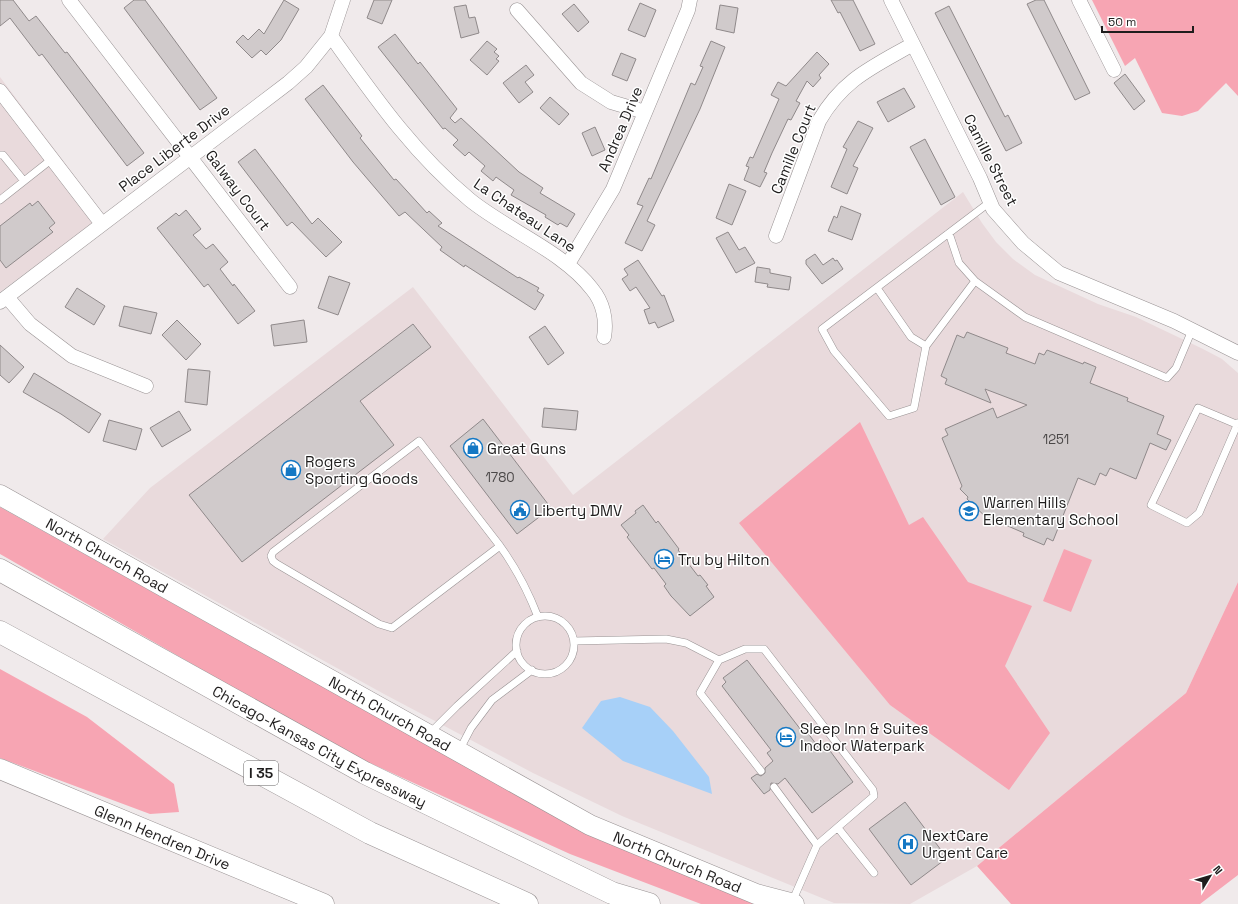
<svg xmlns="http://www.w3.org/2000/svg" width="1238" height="904" viewBox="0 0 1238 904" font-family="'Space Grotesk',sans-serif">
  <rect width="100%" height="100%" fill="#f0eaeb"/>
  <path fill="#e9dadc" d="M 0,77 L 104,215 L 0,292 Z
    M 963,192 L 982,223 L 996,242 L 1013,259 L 1035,275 L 1098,304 L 1136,317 L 1203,349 L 1222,359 L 1238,373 L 1238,582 L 1186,693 L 977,866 L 910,904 L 834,903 L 622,816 L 533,773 L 384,694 L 103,539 L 150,488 L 413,287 L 573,495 Z"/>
  <path fill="#f7a5b3" d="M 1092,0 L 1238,0 L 1238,96 L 1226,83 L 1198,111 L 1182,116 L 1162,113 L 1135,58 L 1125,66 Z
    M 860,422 L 909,525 L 923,517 L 968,582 L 1032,606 L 1005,666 L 1050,733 L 1009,790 L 890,705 L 739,523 Z
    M 0,507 L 551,814 L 762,904 L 701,904 L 570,854 L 348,753 L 0,554 Z
    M 1064,549 L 1092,560 L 1071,612 L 1043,601 Z
    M 1238,582 L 1238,875 L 1200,904 L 1011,904 L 977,866 L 1186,693 Z
    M 0,669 L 87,717 L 174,784 L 179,812 L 150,814 L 0,758 Z"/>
  <path fill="#a7d0f8" d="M 620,697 L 650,707 L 673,731 L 709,777 L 712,794 L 623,761 L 582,728 L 601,701 Z"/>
  <path fill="#d0cacb" stroke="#8f898a" d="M 0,0 L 13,0 L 29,21 L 36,16 L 65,53 L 67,52 L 144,153 L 127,166 L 42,54 L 39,56 L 10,18 L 0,26 Z
    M 134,0 L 145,0 L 217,98 L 200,110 L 124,8 Z
    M 284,0 L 299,9 L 281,40 L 266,55 L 261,50 L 252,58 L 236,42 L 243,35 L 248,40 L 259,29 L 264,34 Z
    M 374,0 L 392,0 L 382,24 L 367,18 Z
    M 831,0 L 853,0 L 875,44 L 860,51 L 840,12 L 838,13 Z
    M 1036,0 L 1044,0 L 1090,93 L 1075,100 L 1027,4 Z
    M 640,3 L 656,10 L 645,37 L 628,30 Z
    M 574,4 L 589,22 L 578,32 L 562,14 Z
    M 466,5 L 469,18 L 475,17 L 479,33 L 461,38 L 454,7 Z
    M 720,5 L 738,8 L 734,33 L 716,29 Z
    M 949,6 L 1005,117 L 1008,115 L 1022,143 L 1006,151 L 935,13 Z
    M 395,34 L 418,64 L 420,62 L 457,109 L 450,118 L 455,123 L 461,118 L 519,172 L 543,188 L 540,193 L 575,214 L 567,227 L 560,223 L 558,225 L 545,217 L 546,215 L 511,195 L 514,190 L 496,177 L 493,181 L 481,171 L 485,166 L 469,152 L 465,156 L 453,145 L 458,140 L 445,128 L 443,129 L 378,47 Z
    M 487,41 L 497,49 L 494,52 L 499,56 L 496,59 L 499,61 L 487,75 L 470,60 Z
    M 711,41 L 725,47 L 700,109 L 647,221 L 655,225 L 642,251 L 625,243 L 643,206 L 637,204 L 649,178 L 651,179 L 691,83 L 695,85 L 703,67 L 700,66 Z
    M 817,52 L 829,64 L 819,75 L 821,78 L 813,87 L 807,81 L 796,101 L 800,103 L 791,120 L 788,119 L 772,153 L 764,172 L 767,173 L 760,187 L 744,180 L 749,167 L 746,166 L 750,157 L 753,158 L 779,99 L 771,95 L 778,82 L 786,86 Z
    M 621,53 L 636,59 L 627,81 L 612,75 Z
    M 526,65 L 534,75 L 525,82 L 533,92 L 519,103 L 503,83 Z
    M 1125,74 L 1145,101 L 1134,110 L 1114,83 Z
    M 323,85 L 362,136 L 360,138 L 394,180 L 396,179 L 427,213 L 429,211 L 442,223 L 438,226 L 518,278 L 519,277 L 539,288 L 537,291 L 544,295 L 535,310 L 465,265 L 464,267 L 440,250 L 442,247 L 405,212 L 399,216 L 353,162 L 305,99 Z
    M 904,88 L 915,107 L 888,122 L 877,102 Z
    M 550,97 L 569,114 L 559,125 L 540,108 Z
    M 858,121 L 873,128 L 853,166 L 858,168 L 847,194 L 831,187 L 847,149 L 843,147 Z
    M 595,127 L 605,150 L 592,156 L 582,133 Z
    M 925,139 L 955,197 L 941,205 L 910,147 Z
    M 255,149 L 312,224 L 318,218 L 342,242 L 326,257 L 292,222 L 287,226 L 238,162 Z
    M 729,184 L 746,191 L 732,225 L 716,218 Z
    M 38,201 L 55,223 L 49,228 L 53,232 L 6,268 L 0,260 L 0,226 L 30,203 L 32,206 Z
    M 841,206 L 861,214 L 852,240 L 828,231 L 834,216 L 837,218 Z
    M 186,210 L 201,229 L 193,235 L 206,249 L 213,244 L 228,262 L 220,269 L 233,286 L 234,284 L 255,311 L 238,324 L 208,284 L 204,287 L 157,228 L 176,213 L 179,216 Z
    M 728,232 L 739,250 L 745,247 L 755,263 L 736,273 L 716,238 Z
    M 815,254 L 823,265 L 833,258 L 835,261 L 837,260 L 843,269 L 822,284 L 806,264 L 806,260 Z
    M 638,260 L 662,296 L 664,295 L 674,321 L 658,328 L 655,322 L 649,324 L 644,310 L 650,308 L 636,287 L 630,291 L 622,279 L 628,275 L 624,269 Z
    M 757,267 L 770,269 L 770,273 L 791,277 L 789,290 L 767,287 L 768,284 L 755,282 Z
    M 329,276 L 350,283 L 338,315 L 318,308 Z
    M 77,288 L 105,306 L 94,325 L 65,307 Z
    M 124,306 L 157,313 L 151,334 L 119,326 Z
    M 177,320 L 201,344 L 186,360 L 162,335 Z
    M 304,320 L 307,342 L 274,346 L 271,325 Z
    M 413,324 L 431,347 L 360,401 L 394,445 L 242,562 L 189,495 Z
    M 545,326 L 564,353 L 548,365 L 529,337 Z
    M 967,332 L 1008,348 L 1006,353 L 1035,364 L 1039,353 L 1044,355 L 1047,350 L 1083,364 L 1084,362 L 1096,367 L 1090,383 L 1128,398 L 1127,401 L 1164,416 L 1157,434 L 1171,440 L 1166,450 L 1150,443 L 1136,479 L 1110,468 L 1106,476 L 1100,473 L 1095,485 L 1078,478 L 1053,541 L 1047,538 L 1044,545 L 1023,536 L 1024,533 L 994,520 L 991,522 L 967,499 L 968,497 L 960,489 L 962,486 L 942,438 L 948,435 L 945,429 L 993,408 L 997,418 L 1027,405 L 985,389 L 991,403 L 945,384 L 947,379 L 941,376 L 957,335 L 964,338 Z
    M 0,345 L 24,367 L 9,383 L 0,375 Z
    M 188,369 L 210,371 L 207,405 L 185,402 Z
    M 34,373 L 101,414 L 89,433 L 61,414 L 23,392 Z
    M 544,408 L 578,411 L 576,430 L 542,427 Z
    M 179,411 L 191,430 L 162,447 L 150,428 Z
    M 483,419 L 551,508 L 517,534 L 450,446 Z
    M 109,420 L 142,429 L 136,450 L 103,441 Z
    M 643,505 L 656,523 L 658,521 L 679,549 L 678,550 L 698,576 L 700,575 L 708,585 L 706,586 L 714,597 L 690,616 L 671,596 L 664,586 L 666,584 L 654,568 L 652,569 L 627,537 L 629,535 L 621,525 L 636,513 L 635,511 Z
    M 747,660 L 801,730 L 804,728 L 819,748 L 825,744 L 853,782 L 812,813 L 785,778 L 778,784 L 771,783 L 770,790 L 764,794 L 751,778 L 757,774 L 761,776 L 765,773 L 765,768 L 773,761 L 767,753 L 771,750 L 722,686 L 726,682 L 723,678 Z
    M 905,802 L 947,858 L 911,885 L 869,829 Z"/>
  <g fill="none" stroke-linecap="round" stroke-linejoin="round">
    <defs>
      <path id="lane" d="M 0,155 L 3,155 L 24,181
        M 0,200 L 52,159
        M 949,233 L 959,263 L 975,281 L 926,346 L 914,408 L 889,416 L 834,351 L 822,329 L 990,202
        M 975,281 L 1025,317 L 1167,378 L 1176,368 L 1192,330
        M 877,288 L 911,337 L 926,346
        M 1236,424 L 1198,408 L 1151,505 L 1187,523 L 1199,513 L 1238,423
        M 500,546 L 392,628 L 379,624 L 277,564 L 273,561 L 271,556 L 273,552 L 419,441 L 500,546 C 516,568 528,591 538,617
        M516 645a29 29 0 1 1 58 0a29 29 0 1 1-58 0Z
        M 574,641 L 666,639 L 686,643 L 719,660 L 700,693 L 761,771
        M 719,660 L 745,649 L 764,649 L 873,790 L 874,796 L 817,845 L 792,902
        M 430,733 L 457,706 L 517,651
        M 459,751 L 471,728 L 492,700 L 532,670
        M 774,787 L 817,845
        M 838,828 L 874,873"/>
      <path id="street" d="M 69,0 L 290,287
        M 891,0 L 980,178 L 993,209 L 1023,243 L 1059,273 L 1174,321 L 1238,353
        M 1079,0 L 1114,70
        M 517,10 L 581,83 L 611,102 L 645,112
        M 331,36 C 374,96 413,153 470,200 C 507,230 564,252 592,289 C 603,302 607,320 604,337
        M 0,91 L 102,224
        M 776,236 L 819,121 C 843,79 873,67 913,44
        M 568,264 L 613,189 L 688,10 L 690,0
        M 7,297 L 30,324 L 72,356 L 146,386
        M 0,302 L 288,83 L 306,67 L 331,36 L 343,0"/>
      <g id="secondary">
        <path id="s1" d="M 0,495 L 590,825 L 756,894 L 794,904"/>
        <path id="s2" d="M 0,769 L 324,904"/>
      </g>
      <g id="highway">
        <path id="s3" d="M 0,570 L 365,773 L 612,893 L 649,904"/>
        <path d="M 0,632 L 370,833 L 527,904"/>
      </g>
    </defs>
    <use href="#lane" stroke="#999394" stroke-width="8"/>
    <use href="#street" stroke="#999394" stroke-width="15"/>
    <use href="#secondary" stroke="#999394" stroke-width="21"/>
    <use href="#highway" stroke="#999394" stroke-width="23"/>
    <use href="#lane" stroke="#fff" stroke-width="7"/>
    <use href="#street" stroke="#fff" stroke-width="14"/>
    <use href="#secondary" stroke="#fff" stroke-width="20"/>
    <use href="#highway" stroke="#fff" stroke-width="22"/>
  </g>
  <defs>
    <symbol id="shop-ring" viewBox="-11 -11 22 22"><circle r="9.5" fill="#fff" stroke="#1478c4" stroke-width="1.5"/><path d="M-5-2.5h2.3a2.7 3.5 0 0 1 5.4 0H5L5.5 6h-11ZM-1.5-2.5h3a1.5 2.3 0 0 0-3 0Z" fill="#1478c4"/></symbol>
    <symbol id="civic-ring" viewBox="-11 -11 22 22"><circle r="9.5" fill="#fff" stroke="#1478c4" stroke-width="1.5"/><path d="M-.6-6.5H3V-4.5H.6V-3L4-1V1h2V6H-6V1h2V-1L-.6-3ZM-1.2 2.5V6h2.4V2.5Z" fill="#1478c4"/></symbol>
    <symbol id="school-ring" viewBox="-11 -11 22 22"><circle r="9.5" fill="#fff" stroke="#1478c4" stroke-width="1.5"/><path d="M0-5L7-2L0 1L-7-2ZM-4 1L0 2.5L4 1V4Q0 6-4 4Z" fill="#1478c4"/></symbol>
    <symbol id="hotel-ring" viewBox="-11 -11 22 22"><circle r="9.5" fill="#fff" stroke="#1478c4" stroke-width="1.5"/><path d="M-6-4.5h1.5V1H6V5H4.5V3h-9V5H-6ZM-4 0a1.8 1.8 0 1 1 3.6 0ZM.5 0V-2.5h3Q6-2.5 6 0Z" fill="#1478c4"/></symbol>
    <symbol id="hospital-ring" viewBox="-11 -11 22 22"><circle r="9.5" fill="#fff" stroke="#1478c4" stroke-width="1.5"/><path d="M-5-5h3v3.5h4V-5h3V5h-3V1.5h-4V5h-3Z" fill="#1478c4"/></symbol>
  </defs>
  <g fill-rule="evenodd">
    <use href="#shop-ring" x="462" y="437" width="22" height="22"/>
    <use href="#shop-ring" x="280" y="459" width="22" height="22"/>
    <use href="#civic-ring" x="509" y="499" width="22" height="22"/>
    <use href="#school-ring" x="958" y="500" width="22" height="22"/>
    <use href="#hotel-ring" x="653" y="548" width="22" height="22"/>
    <use href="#hotel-ring" x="775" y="726" width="22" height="22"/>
    <use href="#hospital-ring" x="897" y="833" width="22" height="22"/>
  </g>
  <g text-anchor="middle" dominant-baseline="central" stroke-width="3" stroke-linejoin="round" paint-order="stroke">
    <g font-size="13" fill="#4b4848">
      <text x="1056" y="439">1251</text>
      <text x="500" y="477">1780</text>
    </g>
    <rect fill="#fff" stroke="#626161" stroke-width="1" x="244" y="761" width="34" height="24" rx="3"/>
    <g font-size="14" font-weight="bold" fill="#1f1d1d">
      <text x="261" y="773">I 35</text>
    </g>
    <g font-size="15" fill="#1f1d1d" stroke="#fff">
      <text transform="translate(620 129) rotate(-67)">Andrea Drive</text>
      <text transform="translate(174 148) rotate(-37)">Place Liberte Drive</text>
      <text transform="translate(793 149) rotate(-68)">Camille Court</text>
      <text transform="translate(991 160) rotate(63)">Camille Street</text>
      <text transform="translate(238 190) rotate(53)">Galway Court</text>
      <text transform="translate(525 215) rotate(34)">La Chateau Lane</text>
      <text stroke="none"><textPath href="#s1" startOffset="123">North Church Road</textPath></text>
      <text stroke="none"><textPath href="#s1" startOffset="447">North Church Road</textPath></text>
      <text stroke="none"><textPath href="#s3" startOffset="365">Chicago-Kansas City Expressway</textPath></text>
      <text stroke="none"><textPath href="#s2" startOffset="176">Glenn Hendren Drive</textPath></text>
      <text stroke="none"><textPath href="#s1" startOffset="771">North Church Road</textPath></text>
    </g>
    <g font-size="15" fill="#1f1d1d" stroke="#fff" text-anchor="start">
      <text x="487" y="448">Great Guns</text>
      <text x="305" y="461">Rogers<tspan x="305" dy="17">Sporting Goods</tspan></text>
      <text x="983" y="502">Warren Hills<tspan x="983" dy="17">Elementary School</tspan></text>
      <text x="534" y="510">Liberty DMV</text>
      <text x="678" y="559">Tru by Hilton</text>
      <text x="800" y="728">Sleep Inn &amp; Suites<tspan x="800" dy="17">Indoor Waterpark</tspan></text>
      <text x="922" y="835">NextCare<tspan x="922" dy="17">Urgent Care</tspan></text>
    </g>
  </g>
  <g transform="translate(1210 876) rotate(52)" stroke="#ffffff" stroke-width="3" paint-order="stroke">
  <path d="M0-3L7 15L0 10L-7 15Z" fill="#1f1d1d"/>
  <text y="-6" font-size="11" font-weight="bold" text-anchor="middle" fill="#1f1d1d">N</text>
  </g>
  <path d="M1102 26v6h91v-6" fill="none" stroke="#1f1d1d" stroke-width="2"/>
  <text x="1108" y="26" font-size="12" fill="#1f1d1d" stroke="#ffffff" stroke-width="3" paint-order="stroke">50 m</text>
</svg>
